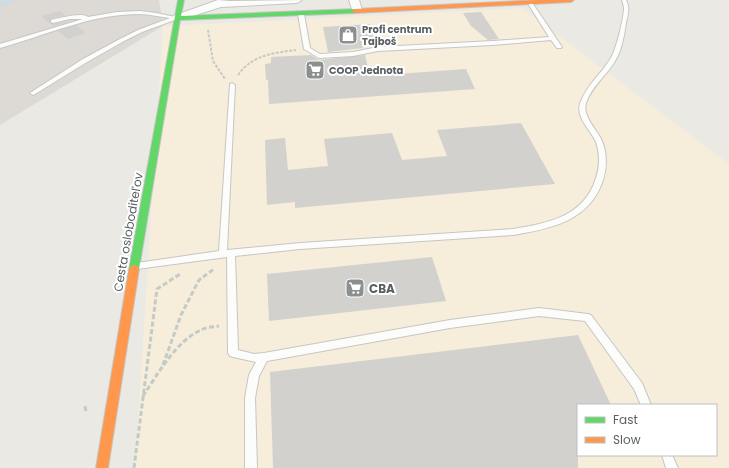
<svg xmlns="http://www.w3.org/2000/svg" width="729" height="468" viewBox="0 0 729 468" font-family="Poppins,sans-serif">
  <rect width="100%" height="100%" fill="#eae9e4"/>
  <path fill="#f6eddb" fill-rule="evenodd" d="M 522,8 L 729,164 L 729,468 L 135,468 L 163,26 ZM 578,405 L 716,405 L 716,455 L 578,455 Z"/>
  <path fill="#dddad6" d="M 0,0 L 159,0 L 163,26 L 0,125 Z"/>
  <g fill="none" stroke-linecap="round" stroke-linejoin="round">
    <path fill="#b6e1f7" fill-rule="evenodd" d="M 10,0 L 15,0 L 0,6 L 0,4 Z"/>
  </g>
  <path fill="#d2d1ce" d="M 60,11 L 65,15 L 51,19 L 50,23 L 53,24 L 72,21 L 53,26 L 41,16 Z
    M 481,12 L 499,39 L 488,40 L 471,26 L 463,13 Z
    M 370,24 L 374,42 L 362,43 L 363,48 L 328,52 L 323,27 Z
    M 77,25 L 86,33 L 68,39 L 58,31 Z
    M 311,55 L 319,60 L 365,55 L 370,76 L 466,69 L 475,89 L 269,104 L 268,80 L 266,80 L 265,64 L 271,63 L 271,57 Z
    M 521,123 L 555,184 L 295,208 L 295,202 L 267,205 L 265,140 L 285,138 L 288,170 L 328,166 L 324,139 L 392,133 L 402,160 L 447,156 L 437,130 Z
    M 432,257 L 446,301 L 269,321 L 267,274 Z
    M 578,335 L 611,405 L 578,405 L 578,468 L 273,468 L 270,372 Z"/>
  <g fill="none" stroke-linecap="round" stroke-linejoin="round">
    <defs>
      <path id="lane" d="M 622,0 L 626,0 C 630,8 628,14 626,23 C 624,36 622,50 615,61 C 607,75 591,87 586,103 C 582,117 597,129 602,141 C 607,153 607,168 603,180 C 590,221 550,229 513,235 L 300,249 L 235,256 L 238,350 L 254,354 L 264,353 L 450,320 L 539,308 L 588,314 L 591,315 L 642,383 L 651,405 L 641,405 L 634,389 L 585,321 L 539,316 L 450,328 L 267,361 L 259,376 L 255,398 L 257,468 L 245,468 L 245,398 L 249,375 L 256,362 L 233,357 L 230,356 L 228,353 L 227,257 L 137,269 L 134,268 L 133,266 L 134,264 L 137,263 L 219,251 L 230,84 L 232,83 L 235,85 L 227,250 L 300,243 L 513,229 C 548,223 584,217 596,178 C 600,167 600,153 596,142 C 590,129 574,116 581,101 C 587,85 600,75 609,61 C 616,52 623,21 624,9 C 624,6 623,3 622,0 Z
        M 527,1 L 531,1 L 562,47 L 561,48 L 557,48 L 551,40 L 493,45 L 378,51 L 353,56 L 319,58 L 304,49 L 298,14 L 301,12 L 304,14 L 310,48 L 320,54 L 353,52 L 378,47 L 493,41 L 549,37 L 527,2 Z
        M 140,11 L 156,13 L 180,18 L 142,32 L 124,41 L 87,62 L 35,94 L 33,95 L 30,93 L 83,59 L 120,39 L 138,30 L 170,18 C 160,17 150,14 140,14 C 90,14 47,35 0,48 L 0,44 L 83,19 L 70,19 L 53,23 L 51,22 L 51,20 C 61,18 81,12 88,17 L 117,12 Z
        M 662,455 L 672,455 L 678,468 L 666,468 Z"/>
      <path id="street" d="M 218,0 L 229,1 L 302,0 L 297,3 L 221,7 L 177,21 L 172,18 L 173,16 Z
        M 349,0 L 359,0 L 362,10 L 361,12 L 353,12 Z"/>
      <path id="fast" d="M 178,0 L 184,0 L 181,16 L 355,9 L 358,11 L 355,13 L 180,20 L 139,269 L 137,272 L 131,272 L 129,269 Z"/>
      <path id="slow" d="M 538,0 L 574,0 L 571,2 L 355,13 L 352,11 L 355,9 Z
        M 134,265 L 137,266 L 139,269 L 108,468 L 96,468 L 129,269 L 131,266 Z"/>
    </defs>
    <use href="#lane" stroke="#c6c6c5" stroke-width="2"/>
    <use href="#street" stroke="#c6c6c5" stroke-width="2"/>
    <use href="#fast" stroke="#c5c6c5" stroke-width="2"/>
    <use href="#slow" stroke="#c5c6c5" stroke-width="2"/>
    <path stroke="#c4cbc7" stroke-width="2" stroke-dasharray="3 1.5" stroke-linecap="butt" d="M 208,30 L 213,61 L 225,79
      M 238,75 C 252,55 273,53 296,50"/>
    <path stroke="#c4cbc7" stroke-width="3" stroke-dasharray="5 2.5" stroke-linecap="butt" d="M 163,365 L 181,315 L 199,280 L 214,269
      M 143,396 C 158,374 175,342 201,330 C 206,327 213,327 219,326
      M 85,406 L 86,412
      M 134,468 L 157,289 L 180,274"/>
    <use href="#lane" fill="#fcfcfb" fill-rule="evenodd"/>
    <use href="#street" fill="#fcfcfb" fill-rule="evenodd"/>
    <use href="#fast" fill="#63d668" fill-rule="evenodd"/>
    <use href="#slow" fill="#ff974d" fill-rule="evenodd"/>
  </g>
  <defs>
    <symbol id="shop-square" viewBox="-11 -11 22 22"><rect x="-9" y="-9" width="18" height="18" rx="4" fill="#8c8f90" stroke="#fff"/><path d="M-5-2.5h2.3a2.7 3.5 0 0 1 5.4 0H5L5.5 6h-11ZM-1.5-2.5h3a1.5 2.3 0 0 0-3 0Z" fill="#fff"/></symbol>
    <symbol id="supermarket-square" viewBox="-11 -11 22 22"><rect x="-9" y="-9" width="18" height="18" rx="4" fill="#8c8f90" stroke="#fff"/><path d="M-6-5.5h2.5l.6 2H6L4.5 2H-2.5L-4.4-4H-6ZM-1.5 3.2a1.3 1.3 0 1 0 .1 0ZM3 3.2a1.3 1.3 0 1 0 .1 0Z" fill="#fff"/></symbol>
  </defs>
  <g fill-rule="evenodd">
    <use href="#shop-square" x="337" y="24" width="22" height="22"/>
    <use href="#supermarket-square" x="304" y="59" width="22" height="22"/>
    <use href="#supermarket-square" x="344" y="277" width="22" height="22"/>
  </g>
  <g text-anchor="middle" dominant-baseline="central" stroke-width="4" stroke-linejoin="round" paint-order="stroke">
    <g font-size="10" font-weight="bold" fill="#595f63" stroke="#fff" text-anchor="start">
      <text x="362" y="29">Profi centrum<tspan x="362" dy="12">Tajboš</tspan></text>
      <text x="329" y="70">COOP Jednota</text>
    </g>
    <g font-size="12" fill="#595f63" stroke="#fff">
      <text transform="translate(128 232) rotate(-80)">Cesta osloboditeľov</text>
    </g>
    <g font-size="12" font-weight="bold" fill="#595f63" stroke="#fff" text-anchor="start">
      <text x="369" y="288">CBA</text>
    </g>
  </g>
  <rect x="577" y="404" width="140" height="52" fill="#ffffff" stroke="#bdbfc1"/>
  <rect x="585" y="417" width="20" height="6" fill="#63d668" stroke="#bdbfc1"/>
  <text x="613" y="424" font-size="12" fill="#595f63">Fast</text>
  <rect x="585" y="437" width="20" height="6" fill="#ff974d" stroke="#bdbfc1"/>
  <text x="613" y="444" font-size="12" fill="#595f63">Slow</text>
</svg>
